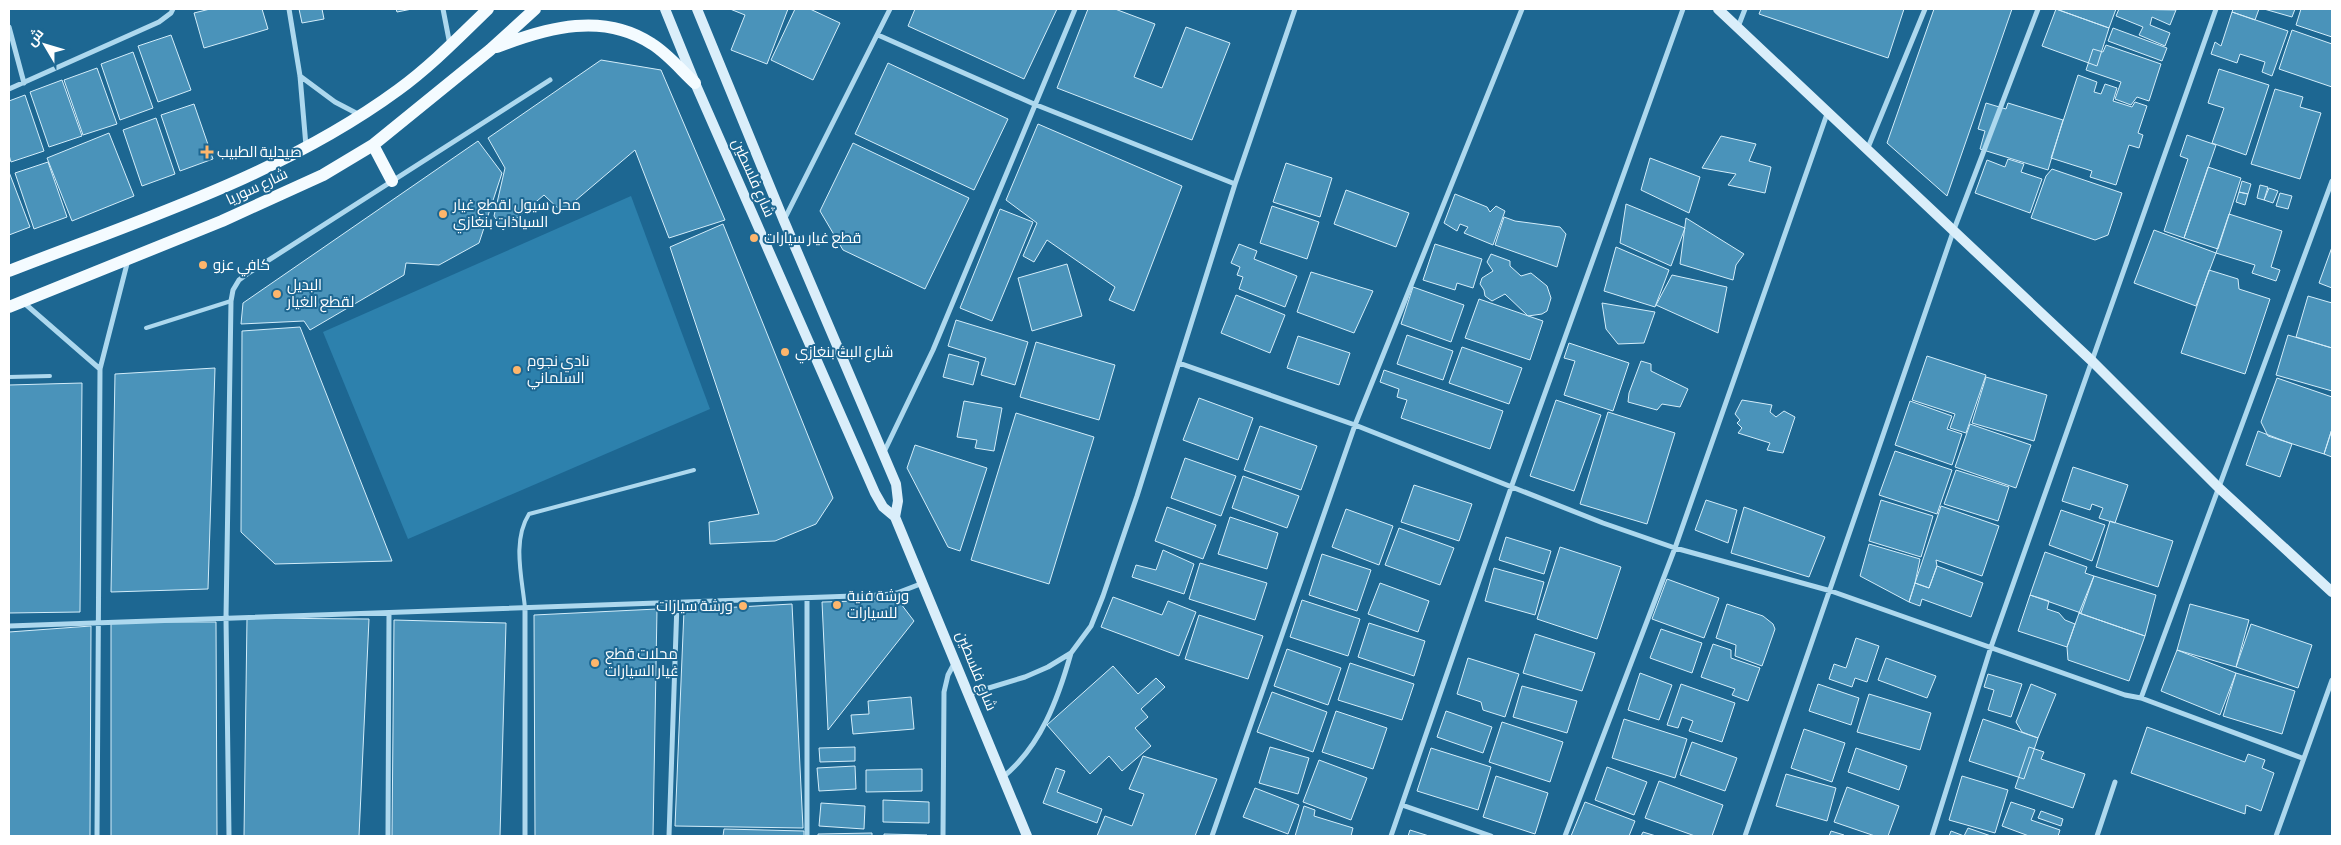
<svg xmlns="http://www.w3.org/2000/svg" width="2341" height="845" viewBox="0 0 2341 845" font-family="'Sofia Sans Condensed',Cairo,sans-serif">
  <rect width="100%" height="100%" fill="#1d6792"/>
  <path fill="#2d81ad" d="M 631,196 L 710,409 L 408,539 L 323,332 Z"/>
  <path fill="#4a93ba" stroke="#d3edfa" d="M 210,9 L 262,9 L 268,29 L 204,48 L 194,13 Z
    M 299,9 L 322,9 L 324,19 L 302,23 Z
    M 396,9 L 412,9 L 397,12 Z
    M 730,9 L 788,9 L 767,64 L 731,50 L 745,15 Z
    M 795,9 L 810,9 L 840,23 L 813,80 L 771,60 Z
    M 915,9 L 1057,9 L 1024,79 L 908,26 Z
    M 1088,9 L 1115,9 L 1155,24 L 1134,77 L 1162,88 L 1186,27 L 1230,43 L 1192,140 L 1057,88 Z
    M 1761,9 L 1904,9 L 1888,58 L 1759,14 Z
    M 1934,9 L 2012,9 L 1947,196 L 1887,143 Z
    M 2056,9 L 2109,28 L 2097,66 L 2042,46 Z
    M 2056,9 L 2116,9 L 2109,28 Z
    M 2119,9 L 2176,10 L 2170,25 L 2152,17 L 2150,25 L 2170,33 L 2165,46 L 2139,35 L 2143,27 L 2116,16 Z
    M 2233,9 L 2259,9 L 2255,20 L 2232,12 Z
    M 2264,9 L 2295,9 L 2292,17 Z
    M 2301,9 L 2332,9 L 2332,37 L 2296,25 Z
    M 2232,12 L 2288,31 L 2272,76 L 2262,72 L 2265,62 L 2240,54 L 2237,63 L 2211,54 L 2215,42 L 2221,46 Z
    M 2113,28 L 2167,48 L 2162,61 L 2108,41 Z
    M 2292,30 L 2332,44 L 2332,87 L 2279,69 Z
    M 171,35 L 191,90 L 158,102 L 138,46 Z
    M 2106,45 L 2161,64 L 2149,101 L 2137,97 L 2131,105 L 2115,99 L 2121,82 L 2086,70 L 2093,49 L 2103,52 Z
    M 133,52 L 153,108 L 120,120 L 101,64 Z
    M 601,60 L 661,70 L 725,220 L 669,238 L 635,150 L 562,212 L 544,195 L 503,230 L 494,216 L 505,168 L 488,138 Z
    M 888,63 L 1008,119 L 974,190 L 855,134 Z
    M 97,68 L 117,124 L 83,135 L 64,80 Z
    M 2219,69 L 2269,85 L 2246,155 L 2212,143 L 2224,108 L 2208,103 Z
    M 2078,75 L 2097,82 L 2094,92 L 2101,94 L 2105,84 L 2117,88 L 2113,101 L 2132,107 L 2135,102 L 2147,106 L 2138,133 L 2143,135 L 2139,148 L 2129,145 L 2116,185 L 2090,177 L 2092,171 L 2051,158 Z
    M 62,80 L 82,136 L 49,147 L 30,92 Z
    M 2275,89 L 2303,97 L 2300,107 L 2321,113 L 2300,179 L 2251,164 Z
    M 25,95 L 44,151 L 11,162 L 9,155 L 9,101 Z
    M 1986,103 L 2006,109 L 2008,103 L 2063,120 L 2048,170 L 1980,149 L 1985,131 L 1978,129 Z
    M 194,104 L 213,159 L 180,171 L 161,115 Z
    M 156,118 L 175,174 L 142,186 L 123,130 Z
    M 1038,124 L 1182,186 L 1134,311 L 1109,300 L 1115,287 L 1047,240 L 1034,262 L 1023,256 L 1037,223 L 1006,200 Z
    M 109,133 L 134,196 L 72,221 L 47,158 Z
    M 2187,135 L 2216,145 L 2184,238 L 2164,231 L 2188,159 L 2180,156 Z
    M 1721,136 L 1756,144 L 1749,161 L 1771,167 L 1765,193 L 1728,185 L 1736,174 L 1702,168 Z
    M 478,141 L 502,173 L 479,243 L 439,265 L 406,263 L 404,275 L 310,330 L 304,321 L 241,324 L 243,303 Z
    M 853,143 L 969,198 L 925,289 L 843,250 L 820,211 Z
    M 1650,158 L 1700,177 L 1689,213 L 1641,190 Z
    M 2008,159 L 2024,164 L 2021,172 L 2042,179 L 2030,213 L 1975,193 L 1987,160 L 2005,167 Z
    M 48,162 L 67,217 L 34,229 L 15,173 Z
    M 1286,163 L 1332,178 L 1320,217 L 1273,202 Z
    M 2208,167 L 2241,178 L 2218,249 L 2184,238 Z
    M 2052,169 L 2122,193 L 2108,235 L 2095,240 L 2031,218 L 2046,176 Z
    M 9,172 L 30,227 L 9,235 Z
    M 2242,181 L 2251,184 L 2248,194 L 2239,192 Z
    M 2260,185 L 2268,187 L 2264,200 L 2257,198 Z
    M 2269,188 L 2278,191 L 2273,203 L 2264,200 Z
    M 1346,190 L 1409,213 L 1396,247 L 1334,224 Z
    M 2239,192 L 2248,194 L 2245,205 L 2236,202 Z
    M 2280,193 L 2292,196 L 2288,209 L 2276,206 Z
    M 1455,194 L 1487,207 L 1490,212 L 1496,206 L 1505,211 L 1493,245 L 1464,233 L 1468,227 L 1460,224 L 1457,231 L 1444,223 Z
    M 1626,204 L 1685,228 L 1671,266 L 1620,243 Z
    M 1272,206 L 1319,222 L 1307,259 L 1260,243 Z
    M 1000,209 L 1033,222 L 992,321 L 960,308 Z
    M 2229,214 L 2282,231 L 2271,267 L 2280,270 L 2276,281 L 2252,273 L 2255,265 L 2216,253 Z
    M 1504,217 L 1515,221 L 1560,227 L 1566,234 L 1557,267 L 1495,245 Z
    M 1686,218 L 1744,254 L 1736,265 L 1733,280 L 1680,264 Z
    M 723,224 L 833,498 L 816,524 L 775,541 L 710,544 L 709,522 L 759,514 L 670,247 Z
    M 2154,230 L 2216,253 L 2196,306 L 2134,283 Z
    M 1239,244 L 1257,251 L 1254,259 L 1297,276 L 1285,307 L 1239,289 L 1243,277 L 1237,275 L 1240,267 L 1231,263 Z
    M 1435,244 L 1482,259 L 1473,288 L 1457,283 L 1455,290 L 1423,280 Z
    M 1616,247 L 1669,270 L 1655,307 L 1604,291 Z
    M 2332,247 L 2332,288 L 2319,283 Z
    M 1491,254 L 1510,261 L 1510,266 L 1521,276 L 1531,273 L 1547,286 L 1551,298 L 1547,311 L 1542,314 L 1528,316 L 1505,294 L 1492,301 L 1485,296 L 1484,290 L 1480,284 L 1482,278 L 1493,271 L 1487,262 Z
    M 1067,264 L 1082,316 L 1032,331 L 1018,278 Z
    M 2209,270 L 2238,279 L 2239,289 L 2270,299 L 2245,374 L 2181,353 Z
    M 1311,272 L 1373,291 L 1354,333 L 1297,312 Z
    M 1672,275 L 1727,287 L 1718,333 L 1656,305 Z
    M 1413,287 L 1464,305 L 1451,342 L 1401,324 Z
    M 1236,295 L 1285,315 L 1270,353 L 1221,333 Z
    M 2308,296 L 2332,303 L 2332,348 L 2296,337 Z
    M 1479,299 L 1543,321 L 1530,360 L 1465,338 Z
    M 1602,303 L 1655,312 L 1644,343 L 1618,344 L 1606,329 Z
    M 956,320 L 1028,342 L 1015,385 L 981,375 L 986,358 L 948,346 Z
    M 300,327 L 392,561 L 275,564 L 241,532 L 242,331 Z
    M 1407,335 L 1453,351 L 1443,380 L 1397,364 Z
    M 2288,335 L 2332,348 L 2332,391 L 2276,375 Z
    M 1298,336 L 1350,353 L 1339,385 L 1287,368 Z
    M 1036,342 L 1115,365 L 1099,420 L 1020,397 Z
    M 1569,343 L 1629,363 L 1613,411 L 1564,395 L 1575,361 L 1564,358 Z
    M 1462,347 L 1522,368 L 1509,404 L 1449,383 Z
    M 949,354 L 979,362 L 973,385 L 943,377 Z
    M 1927,356 L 1986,375 L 1966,433 L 1950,428 L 1955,414 L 1912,400 Z
    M 1641,361 L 1651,364 L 1651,371 L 1688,389 L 1680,407 L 1662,404 L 1657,410 L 1628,402 L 1629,393 Z
    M 215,368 L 208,589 L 111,592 L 115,374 Z
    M 1384,370 L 1503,411 L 1490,449 L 1401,418 L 1407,400 L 1397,397 L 1399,389 L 1380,382 Z
    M 1986,377 L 2047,395 L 2034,441 L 1972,423 Z
    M 2277,378 L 2332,397 L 2332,429 L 2324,454 L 2268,436 L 2261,422 Z
    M 82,383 L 80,612 L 9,613 L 9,385 Z
    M 1199,398 L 1253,418 L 1238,460 L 1183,440 Z
    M 1556,400 L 1601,415 L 1574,491 L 1530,476 Z
    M 1742,400 L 1772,405 L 1770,412 L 1776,417 L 1784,411 L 1795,417 L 1783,453 L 1767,450 L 1770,443 L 1738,433 L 1742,428 L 1737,423 L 1740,420 L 1735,414 Z
    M 964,401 L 1002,408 L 994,451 L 975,448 L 977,440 L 957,437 Z
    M 1910,401 L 1952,416 L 1947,429 L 1962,434 L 1952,465 L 1895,445 Z
    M 1608,412 L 1675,433 L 1647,524 L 1580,504 Z
    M 1016,413 L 1094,437 L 1049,584 L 971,560 Z
    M 1970,424 L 2031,445 L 2016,488 L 1955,467 Z
    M 1260,426 L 1317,446 L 1301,490 L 1244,470 Z
    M 2332,429 L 2332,457 L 2324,454 Z
    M 2258,431 L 2292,444 L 2280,477 L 2246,465 Z
    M 915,445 L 987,468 L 960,551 L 948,547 L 907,468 Z
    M 1895,451 L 1952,470 L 1937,514 L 1879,495 Z
    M 1185,458 L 1236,476 L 1221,516 L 1171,498 Z
    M 2073,467 L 2128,485 L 2115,523 L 2099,518 L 2103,508 L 2092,504 L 2090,510 L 2062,501 Z
    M 1956,470 L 2009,487 L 1998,521 L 1944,504 Z
    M 1243,476 L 1299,496 L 1287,528 L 1232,508 Z
    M 1414,485 L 1472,504 L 1459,541 L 1401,522 Z
    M 1706,500 L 1737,510 L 1728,543 L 1695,530 Z
    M 1881,500 L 1933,516 L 1921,557 L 1869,541 Z
    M 1941,506 L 1999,526 L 1982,576 L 1936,560 L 1937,566 L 1929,588 L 1915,583 Z
    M 1167,507 L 1216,525 L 1203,559 L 1155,541 Z
    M 1744,507 L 1825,537 L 1809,577 L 1731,553 Z
    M 1346,509 L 1393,526 L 1379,565 L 1332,547 Z
    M 2061,510 L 2105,525 L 2092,561 L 2049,545 Z
    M 1230,517 L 1278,533 L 1267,569 L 1218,554 Z
    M 2110,521 L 2173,541 L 2158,587 L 2096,567 Z
    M 1399,528 L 1454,548 L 1440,585 L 1385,565 Z
    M 1506,537 L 1551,551 L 1544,574 L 1499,560 Z
    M 1869,544 L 1920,559 L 1915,583 L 1909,602 L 1860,576 Z
    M 1560,547 L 1621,567 L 1597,639 L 1537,619 Z
    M 1163,550 L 1194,564 L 1184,594 L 1132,577 L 1136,565 L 1156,570 Z
    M 2045,552 L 2087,567 L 2085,573 L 2094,576 L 2081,613 L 2030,595 Z
    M 1322,554 L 1371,570 L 1357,611 L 1309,595 Z
    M 1200,563 L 1267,583 L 1255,620 L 1189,599 Z
    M 1937,566 L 1983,583 L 1971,617 L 1922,599 L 1920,606 L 1909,602 L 1915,583 L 1929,588 Z
    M 1494,568 L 1544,582 L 1535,615 L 1485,601 Z
    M 2094,576 L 2156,595 L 2145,636 L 2079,613 Z
    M 1667,579 L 1719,598 L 1704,638 L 1652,619 Z
    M 1380,583 L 1429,601 L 1418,632 L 1368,614 Z
    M 2030,595 L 2049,601 L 2047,609 L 2059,613 L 2065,620 L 2075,624 L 2067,647 L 2018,631 Z
    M 1113,597 L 1162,615 L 1168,601 L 1196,612 L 1179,656 L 1101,627 Z
    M 898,600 L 914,621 L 828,730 L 822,602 Z
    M 1302,600 L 1360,619 L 1348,656 L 1290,637 Z
    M 792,604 L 803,828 L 675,826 L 684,610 Z
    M 1727,604 L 1763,616 L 1773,624 L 1775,629 L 1762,666 L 1735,656 L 1736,645 L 1716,638 Z
    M 2190,604 L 2249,620 L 2236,667 L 2177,650 Z
    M 657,609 L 653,836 L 535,836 L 534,615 Z
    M 2079,613 L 2145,636 L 2129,681 L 2068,660 L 2067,647 Z
    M 1199,615 L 1263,636 L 1248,679 L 1185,659 Z
    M 247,618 L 369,619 L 359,836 L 244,836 Z
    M 394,620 L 506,623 L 500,836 L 392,836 Z
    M 111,622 L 216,622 L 217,836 L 111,836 Z
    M 1369,623 L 1425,641 L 1414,676 L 1358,657 Z
    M 2251,624 L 2312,645 L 2298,688 L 2236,667 Z
    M 91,626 L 90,836 L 9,836 L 9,632 Z
    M 1661,629 L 1702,643 L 1692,673 L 1650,658 Z
    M 1535,634 L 1595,653 L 1582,691 L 1523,673 Z
    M 1856,638 L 1879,646 L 1867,682 L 1855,678 L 1852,687 L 1829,679 L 1834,664 L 1846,668 Z
    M 1713,644 L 1731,650 L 1731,658 L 1760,668 L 1748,701 L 1732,695 L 1735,689 L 1701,677 Z
    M 1287,649 L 1341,668 L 1328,705 L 1274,686 Z
    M 2177,650 L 2236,673 L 2220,715 L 2161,691 Z
    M 1468,658 L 1519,674 L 1505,717 L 1483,710 L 1481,702 L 1457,694 Z
    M 1886,658 L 1936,676 L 1927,698 L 1878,680 Z
    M 1350,663 L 1414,684 L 1402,720 L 1338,700 Z
    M 1113,666 L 1138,694 L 1156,678 L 1165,687 L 1141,709 L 1148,717 L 1135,728 L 1151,746 L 1122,771 L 1109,756 L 1090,774 L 1047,725 Z
    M 1640,673 L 1672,685 L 1659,720 L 1628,710 Z
    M 2236,673 L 2295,691 L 2282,734 L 2223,716 Z
    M 1988,674 L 2022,684 L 2011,717 L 1988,710 L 1994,690 L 1984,687 Z
    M 1681,684 L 1735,703 L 1722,742 L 1689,731 L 1693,721 L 1682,717 L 1678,728 L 1667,725 Z
    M 1818,684 L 1859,698 L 1851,725 L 1809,711 Z
    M 2031,684 L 2056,694 L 2038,738 L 2022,732 L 2016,722 Z
    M 1522,686 L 1577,701 L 1567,733 L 1513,717 Z
    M 1272,692 L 1327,712 L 1313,752 L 1257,732 Z
    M 1869,694 L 1931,713 L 1920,750 L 1857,732 Z
    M 911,697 L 914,729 L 853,734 L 851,715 L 869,714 L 868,701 Z
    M 1336,711 L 1387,728 L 1373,769 L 1322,752 Z
    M 1446,711 L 1492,727 L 1483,753 L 1437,737 Z
    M 1624,719 L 1687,739 L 1675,778 L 1612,758 Z
    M 1983,719 L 2038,738 L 2024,779 L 1969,761 Z
    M 1502,722 L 1563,742 L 1550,782 L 1489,762 Z
    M 2147,727 L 2245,762 L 2248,754 L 2265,760 L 2262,768 L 2274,773 L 2261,811 L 2246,805 L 2245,814 L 2131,773 Z
    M 1804,729 L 1845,743 L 1832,782 L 1791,768 Z
    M 1692,742 L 1737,758 L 1725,791 L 1680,775 Z
    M 855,747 L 855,761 L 820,762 L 819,748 Z
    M 1270,747 L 1309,758 L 1298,794 L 1259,783 Z
    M 2029,747 L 2044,752 L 2041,759 L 2085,774 L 2073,808 L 2015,788 Z
    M 1431,748 L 1491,767 L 1478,810 L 1417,791 Z
    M 1856,748 L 1907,766 L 1899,790 L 1848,772 Z
    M 1143,756 L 1217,779 L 1195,836 L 1097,836 L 1105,816 L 1132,826 L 1144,794 L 1129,789 Z
    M 1319,760 L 1367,778 L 1351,820 L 1303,802 Z
    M 855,766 L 856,789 L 819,791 L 817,768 Z
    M 1607,767 L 1647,782 L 1634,815 L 1595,800 Z
    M 1056,768 L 1065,771 L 1057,792 L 1102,809 L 1097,823 L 1043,803 Z
    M 922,769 L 922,791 L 866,792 L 866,770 Z
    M 1786,774 L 1836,788 L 1827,821 L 1776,806 Z
    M 1496,776 L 1548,793 L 1535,834 L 1483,817 Z
    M 1962,776 L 2008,790 L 1995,833 L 1949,820 Z
    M 1659,781 L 1723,805 L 1712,836 L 1695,836 L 1645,818 Z
    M 1847,787 L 1899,806 L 1888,836 L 1875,836 L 1834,822 Z
    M 1255,788 L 1299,805 L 1288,834 L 1243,817 Z
    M 883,800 L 929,802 L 929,823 L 883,822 Z
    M 1585,802 L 1635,821 L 1629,836 L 1571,836 Z
    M 2011,802 L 2035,810 L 2031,820 L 2060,830 L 2058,836 L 2029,836 L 2002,826 Z
    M 821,803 L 865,806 L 864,829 L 819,826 Z
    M 1304,806 L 1315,810 L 1314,816 L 1353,828 L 1351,836 L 1295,836 Z
    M 2041,811 L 2063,819 L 2061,826 L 2038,818 Z
    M 1968,828 L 1991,836 L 1949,836 L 1951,831 L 1964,836 Z
    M 724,829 L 804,831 L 804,836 L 723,836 Z
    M 1410,830 L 1429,836 L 1408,836 Z
    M 1831,831 L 1844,835 L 1844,836 L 1829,836 Z
    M 1643,832 L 1656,836 L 1641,836 Z
    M 872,833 L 872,836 L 818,836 L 818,834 Z
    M 884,834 L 927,835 L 927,836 L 884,836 Z"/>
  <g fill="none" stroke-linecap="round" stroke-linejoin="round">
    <path stroke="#add8ee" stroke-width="4" d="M 146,328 L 231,301
      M 9,377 L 50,376
      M 525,608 C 522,577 512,541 529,514 L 694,470"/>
    <path stroke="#add8ee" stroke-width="5" d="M 289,9 L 300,76 L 306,146
      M 443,9 L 450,45
      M 9,27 L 24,83
      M 1738,27 L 1745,9
      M 878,35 L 1034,104 L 1235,184
      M 300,76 L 335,102 L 358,114
      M 9,89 L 159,22 L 171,13 L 173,9
      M 1867,150 L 1925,9
      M 784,220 L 890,9
      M 23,302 L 100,369
      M 1179,363 L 1355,425 L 1603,523 L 1675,548 L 1831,591 L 2125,695 L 2141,698 L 2332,181
      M 884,452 L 933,350 L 1075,9
      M 9,626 L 882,595 L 897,593 L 923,583
      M 969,694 L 1025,677 L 1048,667 L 1071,653 L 1091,626 L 1103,596 L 1137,496 L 1235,184 L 1295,9
      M 2141,698 L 2302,758
      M 1003,777 C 1041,746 1058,699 1071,653
      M 1402,805 L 1491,836
      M 97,836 L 100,369 L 128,260
      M 229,836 L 226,618 L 231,301 L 233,290 L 239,280 L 247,274 L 550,80
      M 388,836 L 389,613
      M 525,836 L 525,608
      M 669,836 L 677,603
      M 807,836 L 807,598
      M 943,836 L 944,692 L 948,675 L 955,662
      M 1212,836 L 1355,425 L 1522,9
      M 1391,836 L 1512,485 L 1683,9
      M 1565,836 L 1675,548 L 1827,114
      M 1745,836 L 1953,232 L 2038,9
      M 1932,836 L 1991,647 L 2216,9
      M 2097,836 L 2115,782
      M 2276,836 L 2332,680"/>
    <path stroke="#daeefa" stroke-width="10" d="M 665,9 L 695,83 L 875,493 L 883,507 L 895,517 L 1027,836
      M 697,9 L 784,221 L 896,484 L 898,501 L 895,517
      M 1718,9 L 2093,362 L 2219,488 L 2332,592"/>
    <path stroke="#f4fbff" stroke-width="12" d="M 497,47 C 548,27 604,12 652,44 C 668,54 681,70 695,83
      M 373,145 L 392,181
      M 9,271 C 142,219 282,175 398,90 C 431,66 459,37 488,9
      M 9,307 L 222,221 L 323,175 L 373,145 L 490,50 L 535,9"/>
  </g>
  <g fill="#feb66c" stroke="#1d6792" stroke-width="2">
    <path d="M204.5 144.5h5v5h5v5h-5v5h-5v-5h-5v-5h5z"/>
    <circle cx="443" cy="214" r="5"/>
    <circle cx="754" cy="238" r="5"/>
    <circle cx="203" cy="265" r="5"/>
    <circle cx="277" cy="294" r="5"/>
    <circle cx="785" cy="352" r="5"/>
    <circle cx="517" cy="370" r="5"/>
    <circle cx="837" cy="605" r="5"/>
    <circle cx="743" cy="606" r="5"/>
    <circle cx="595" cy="663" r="5"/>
  </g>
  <g text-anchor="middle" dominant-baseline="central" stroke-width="4" stroke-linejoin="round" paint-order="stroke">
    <g font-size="15" fill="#fff" stroke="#1d6792" text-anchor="start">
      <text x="217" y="152">صيدلية الطبيب</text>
      <text x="453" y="205">محل سيول لقطع غيار<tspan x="453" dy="17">السياذات بنغازي</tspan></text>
      <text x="764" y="238">قطع غيار سيارات</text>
      <text x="213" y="265">كافي عزو</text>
      <text x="287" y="285">البديل<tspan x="287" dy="17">لقطع الغيار</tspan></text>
      <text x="795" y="352">شارع البث بنغازي</text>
      <text x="527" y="361">نادي نجوم<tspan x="527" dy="17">السلماني</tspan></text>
      <text x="847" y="596">ورشة فنية<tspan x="847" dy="17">للسيارات</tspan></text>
      <text x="733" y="606" text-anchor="end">ورشة سيارات</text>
      <text x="605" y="654">محلات قطع<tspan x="605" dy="17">غيار السيارات</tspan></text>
    </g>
    <g font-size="15" fill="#fff" stroke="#1d6792">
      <text transform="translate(753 178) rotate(66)">شارع فلسطين</text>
      <text transform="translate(257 187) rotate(-25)">شارع سوريا</text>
      <text transform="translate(976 671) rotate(68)">شارع فلسطين</text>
    </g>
  </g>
  <rect width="2341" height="845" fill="none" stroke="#ffffff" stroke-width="20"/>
  <g transform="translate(45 45) rotate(308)" stroke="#1d6792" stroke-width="4" paint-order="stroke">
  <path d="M0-4L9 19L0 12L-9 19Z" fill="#ffffff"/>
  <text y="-8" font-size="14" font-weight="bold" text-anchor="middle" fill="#ffffff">ش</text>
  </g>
</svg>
